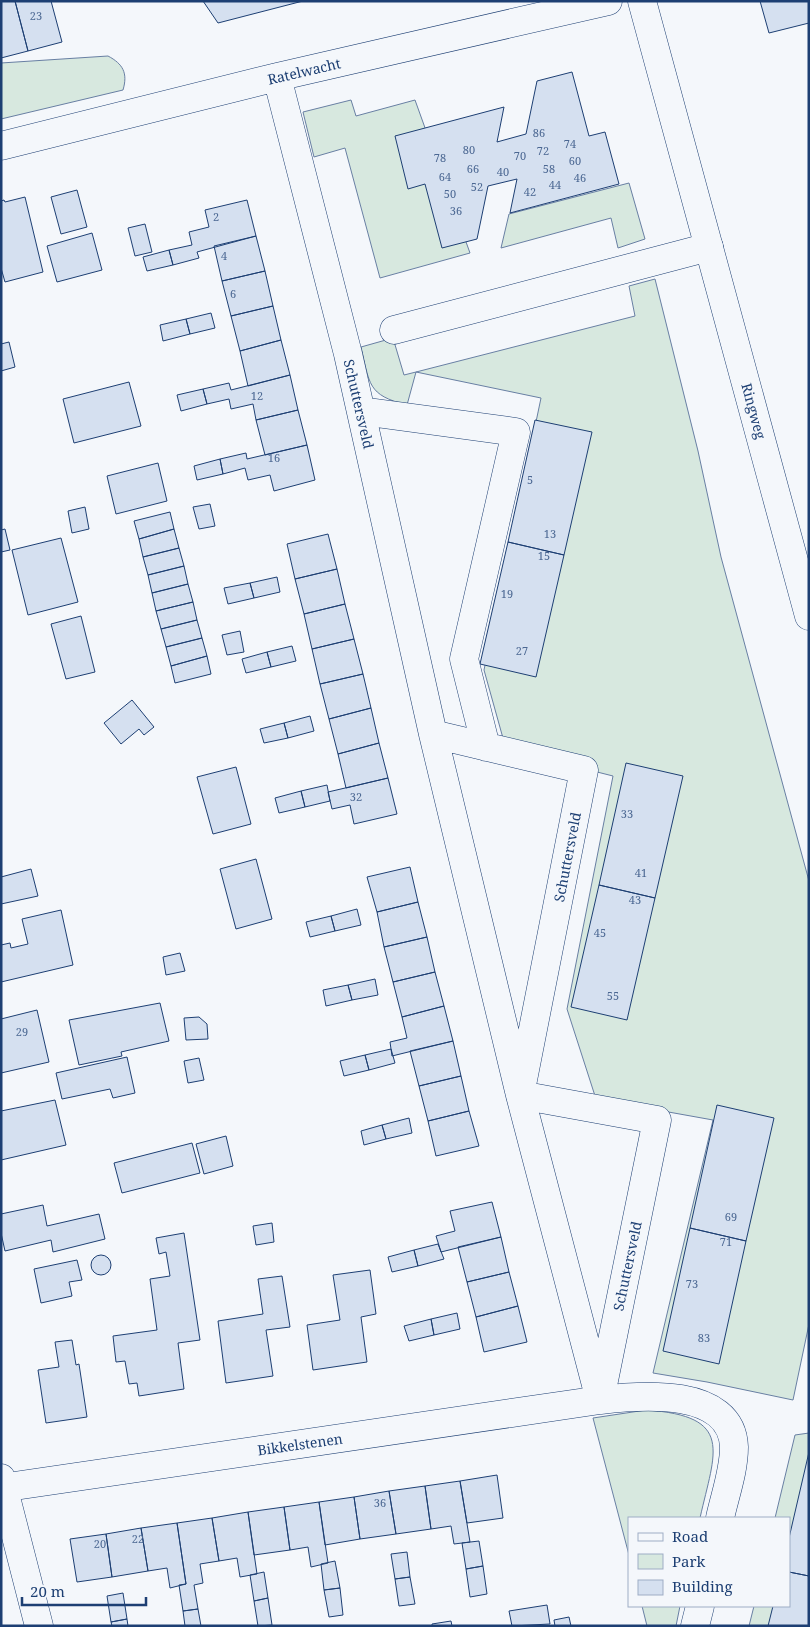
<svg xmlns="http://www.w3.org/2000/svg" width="810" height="1627" viewBox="0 0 810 1627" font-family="'Noto Serif',serif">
  <rect width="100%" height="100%" fill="#f4f7fb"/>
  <path fill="#d7e8df" stroke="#687fa3" d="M 108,56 C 123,64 128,73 123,90 L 1,119 L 1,63 Z
    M 351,100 L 356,116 L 415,100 L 470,253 L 380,278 L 345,148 L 314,157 L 303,112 Z
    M 629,183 L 645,239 L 618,248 L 611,218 L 501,248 L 509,214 Z
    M 655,279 L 698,451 L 721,557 L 809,881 L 809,1324 L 793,1400 L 707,1382 L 653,1373 L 713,1120 L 596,1099 L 567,1009 L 613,776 L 506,749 L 484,670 L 541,398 L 416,372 L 407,405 C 367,395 370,384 361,347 L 393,338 L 404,375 L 416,372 L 635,316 L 629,286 Z
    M 646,1410 C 735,1416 715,1451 700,1518 L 629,1518 L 629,1555 L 593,1418 Z
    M 809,1433 L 809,1626 L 749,1626 L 754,1606 L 789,1606 L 789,1518 L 775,1518 L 795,1435 Z
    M 642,1606 L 680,1606 L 676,1626 L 647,1626 Z"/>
  <path fill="#d5e0f0" stroke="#1d3f73" d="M 1,1 L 15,1 L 28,51 L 1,58 Z
    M 15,1 L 51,1 L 62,42 L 28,51 Z
    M 203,1 L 303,1 L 218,23 Z
    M 760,1 L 809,1 L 809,23 L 769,33 Z
    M 572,72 L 589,136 L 605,132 L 619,184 L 510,213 L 517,179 L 488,186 L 477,239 L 442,248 L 425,184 L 408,189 L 395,136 L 504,107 L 497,142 L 526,134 L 537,81 Z
    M 77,190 L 87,227 L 61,234 L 51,197 Z
    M 25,197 L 43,272 L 5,282 L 1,268 L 1,201 L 4,200 L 5,202 Z
    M 247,200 L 256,236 L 197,252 L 199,258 L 173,265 L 169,250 L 192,245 L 189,232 L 209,227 L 205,210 Z
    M 145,224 L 152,252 L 135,256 L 128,228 Z
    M 92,233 L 102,270 L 57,282 L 47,246 Z
    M 256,236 L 265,271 L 222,281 L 214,246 Z
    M 169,250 L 173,265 L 147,271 L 143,257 Z
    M 265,271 L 273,306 L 231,316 L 222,281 Z
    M 273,306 L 281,340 L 240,351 L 231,316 Z
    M 211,313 L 215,328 L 190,334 L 186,319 Z
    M 186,319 L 190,334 L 163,341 L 160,325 Z
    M 281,340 L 290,375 L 248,386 L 240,351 Z
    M 9,342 L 15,367 L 1,371 L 1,344 Z
    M 290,375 L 298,410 L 256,420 L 253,404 L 231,409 L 229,399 L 207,404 L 203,389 L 229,383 L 231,390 Z
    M 129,382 L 141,426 L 74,443 L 63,399 Z
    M 203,389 L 207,404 L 181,411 L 177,395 Z
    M 298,410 L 307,445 L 265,455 L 256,420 Z
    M 535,420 L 592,432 L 564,555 L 508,542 Z
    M 307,445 L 315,480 L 274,491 L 270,475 L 248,480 L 245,468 L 223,474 L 220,459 L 246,453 L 247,459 Z
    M 220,459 L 223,474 L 197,480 L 194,466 Z
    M 158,463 L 167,501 L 116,514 L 107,476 Z
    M 210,504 L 215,526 L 199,529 L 193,507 Z
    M 85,507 L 89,529 L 72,533 L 68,511 Z
    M 170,512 L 174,529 L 139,539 L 134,521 Z
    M 5,529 L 10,550 L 1,552 L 1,530 Z
    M 174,529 L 179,548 L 143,557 L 139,539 Z
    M 328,534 L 337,569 L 295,579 L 287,544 Z
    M 61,538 L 78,602 L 28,615 L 12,550 Z
    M 508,542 L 564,555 L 536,677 L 480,664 Z
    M 179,548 L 184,566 L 148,575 L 143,557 Z
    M 184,566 L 188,584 L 152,593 L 148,575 Z
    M 337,569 L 345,604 L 304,614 L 295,579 Z
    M 277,577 L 280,592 L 254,598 L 250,583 Z
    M 250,583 L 254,598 L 228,604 L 224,588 Z
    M 188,584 L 193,602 L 156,611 L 152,593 Z
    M 193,602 L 197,620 L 161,629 L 156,611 Z
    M 345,604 L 354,639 L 312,649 L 304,614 Z
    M 81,616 L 95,672 L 66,679 L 51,624 Z
    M 197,620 L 202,638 L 166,647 L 161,629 Z
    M 240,631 L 244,652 L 227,655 L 222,635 Z
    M 202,638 L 207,656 L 171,666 L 166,647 Z
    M 354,639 L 363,674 L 320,684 L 312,649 Z
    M 292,646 L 296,661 L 271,667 L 267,652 Z
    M 267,652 L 271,667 L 246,673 L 242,659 Z
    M 207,656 L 211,674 L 175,683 L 171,666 Z
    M 363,674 L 371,708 L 329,719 L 320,684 Z
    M 132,700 L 154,727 L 144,735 L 139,729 L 121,744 L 104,723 Z
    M 371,708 L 379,743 L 338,754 L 329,719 Z
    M 310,716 L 314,731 L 288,738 L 284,723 Z
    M 284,723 L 288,738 L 264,743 L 260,729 Z
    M 379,743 L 388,778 L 346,788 L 338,754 Z
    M 626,763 L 683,776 L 655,898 L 599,885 Z
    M 236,767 L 251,824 L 213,834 L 197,777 Z
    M 388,778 L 397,814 L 354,824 L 350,805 L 332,809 L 328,792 Z
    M 327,785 L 330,801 L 305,807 L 301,791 Z
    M 301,791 L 305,807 L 279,813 L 275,798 Z
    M 256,859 L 272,919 L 236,929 L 220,869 Z
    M 410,867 L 418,902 L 377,912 L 367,877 Z
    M 31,869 L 38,896 L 1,904 L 1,877 Z
    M 599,885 L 655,898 L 627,1020 L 571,1007 Z
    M 418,902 L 427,937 L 384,947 L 377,912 Z
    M 357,909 L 361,925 L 335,931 L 331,916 Z
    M 61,910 L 73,965 L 1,982 L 1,945 L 10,943 L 11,948 L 28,944 L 22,919 Z
    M 331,916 L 335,931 L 310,937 L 306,922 Z
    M 427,937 L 435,972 L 393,982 L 384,947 Z
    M 180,953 L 185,971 L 166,975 L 163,957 Z
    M 435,972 L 444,1006 L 402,1017 L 393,982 Z
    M 375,979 L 378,995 L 352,1000 L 348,985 Z
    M 348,985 L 352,1000 L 326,1006 L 323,990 Z
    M 160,1003 L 169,1041 L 121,1052 L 122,1056 L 79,1065 L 69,1020 Z
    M 444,1006 L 453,1041 L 392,1056 L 390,1042 L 407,1038 L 402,1017 Z
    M 37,1010 L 49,1062 L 1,1073 L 1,1019 Z
    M 199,1017 L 207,1024 L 208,1039 L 186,1040 L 184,1018 Z
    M 453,1041 L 461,1076 L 419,1086 L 410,1051 Z
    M 391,1049 L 395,1063 L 369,1070 L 365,1055 Z
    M 365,1055 L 369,1070 L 344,1076 L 340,1061 Z
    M 127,1057 L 135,1093 L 113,1098 L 110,1089 L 62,1099 L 56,1073 Z
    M 199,1058 L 204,1080 L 188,1083 L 184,1061 Z
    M 461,1076 L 469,1111 L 428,1121 L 419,1086 Z
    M 55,1100 L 66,1145 L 1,1160 L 1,1111 Z
    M 717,1105 L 774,1118 L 746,1241 L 690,1228 Z
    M 469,1111 L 479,1146 L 436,1156 L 428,1121 Z
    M 409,1118 L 412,1133 L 386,1139 L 382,1125 Z
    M 382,1125 L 386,1139 L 364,1145 L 361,1131 Z
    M 226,1136 L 233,1166 L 204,1174 L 196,1144 Z
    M 192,1143 L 200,1173 L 122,1193 L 114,1163 Z
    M 492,1202 L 501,1237 L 441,1252 L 436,1236 L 455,1231 L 450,1211 Z
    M 43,1205 L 47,1226 L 99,1214 L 105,1239 L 53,1252 L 51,1240 L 5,1251 L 1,1233 L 1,1214 Z
    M 272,1223 L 274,1242 L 256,1245 L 253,1226 Z
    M 690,1228 L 746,1241 L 719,1364 L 663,1351 Z
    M 184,1233 L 200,1340 L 178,1343 L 184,1389 L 139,1396 L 137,1383 L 129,1384 L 125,1361 L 116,1362 L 113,1336 L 157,1330 L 150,1279 L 170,1276 L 166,1252 L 159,1254 L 156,1238 Z
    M 501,1237 L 509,1272 L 467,1282 L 458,1247 Z
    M 438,1244 L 444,1259 L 418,1266 L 414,1250 Z
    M 414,1250 L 418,1266 L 392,1272 L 388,1257 Z
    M91 1265a10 10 0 1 1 20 0a10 10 0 1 1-20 0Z
    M 77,1260 L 82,1280 L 69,1282 L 72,1296 L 41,1303 L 34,1269 Z
    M 370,1270 L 376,1314 L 361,1317 L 367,1362 L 313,1370 L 307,1325 L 340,1320 L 333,1275 Z
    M 509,1272 L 518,1306 L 476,1317 L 467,1282 Z
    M 282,1276 L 290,1327 L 266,1330 L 273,1376 L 226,1383 L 218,1321 L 263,1314 L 258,1279 Z
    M 518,1306 L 527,1342 L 484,1352 L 476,1317 Z
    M 457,1313 L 460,1329 L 434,1335 L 431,1319 Z
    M 431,1319 L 434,1335 L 409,1341 L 404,1326 Z
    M 72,1340 L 76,1365 L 79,1364 L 87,1417 L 46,1423 L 38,1370 L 59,1367 L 55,1342 Z
    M 809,1452 L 809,1576 L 789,1572 L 789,1538 Z
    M 497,1475 L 503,1518 L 467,1523 L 460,1481 Z
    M 460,1481 L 470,1542 L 454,1544 L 451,1526 L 431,1529 L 425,1486 Z
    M 425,1486 L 431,1529 L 396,1534 L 389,1491 Z
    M 389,1491 L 396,1534 L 360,1539 L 354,1497 Z
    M 354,1497 L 360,1539 L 325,1545 L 319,1502 Z
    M 319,1502 L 328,1563 L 311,1567 L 308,1547 L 290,1550 L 284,1507 Z
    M 284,1507 L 290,1550 L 254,1555 L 248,1512 Z
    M 248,1512 L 257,1574 L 240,1577 L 237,1558 L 219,1561 L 212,1518 Z
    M 212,1518 L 219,1561 L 200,1564 L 203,1583 L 194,1585 L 198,1609 L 183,1611 L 179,1585 L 186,1584 L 177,1523 Z
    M 177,1523 L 186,1584 L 170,1588 L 167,1568 L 148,1571 L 141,1528 Z
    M 141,1528 L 148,1571 L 112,1577 L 106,1534 Z
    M 106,1534 L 112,1577 L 77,1582 L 70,1539 Z
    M 479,1541 L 483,1566 L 466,1569 L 462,1543 Z
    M 407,1552 L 410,1577 L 395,1579 L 391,1554 Z
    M 335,1561 L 340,1588 L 324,1590 L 321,1564 Z
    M 483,1566 L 487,1594 L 470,1597 L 466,1569 Z
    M 264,1572 L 268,1598 L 254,1601 L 250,1575 Z
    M 789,1572 L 809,1576 L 809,1626 L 768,1626 L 773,1606 L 789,1606 Z
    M 410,1577 L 415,1604 L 399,1606 L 395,1579 Z
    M 340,1588 L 343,1615 L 329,1617 L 324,1590 Z
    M 123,1593 L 127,1619 L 111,1622 L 107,1596 Z
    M 268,1598 L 272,1625 L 258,1626 L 254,1601 Z
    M 547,1605 L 550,1624 L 512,1626 L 509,1611 Z
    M 198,1609 L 201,1626 L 185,1626 L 183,1611 Z
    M 569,1617 L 571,1626 L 555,1626 L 554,1620 Z
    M 127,1619 L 128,1626 L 112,1626 L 111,1622 Z
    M 451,1621 L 452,1626 L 432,1626 L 432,1624 Z"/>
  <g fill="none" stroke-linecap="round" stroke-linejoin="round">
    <defs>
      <path id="minor" d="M 277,77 L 348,354 L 433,734 L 520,1095 L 600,1400 C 640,1395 732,1387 734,1447 C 734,1471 725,1495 720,1518
        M 1,146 L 277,77 L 608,1
        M 394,330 L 709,247
        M 361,411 L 516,432 L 464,659 L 486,747
        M 1,1478 L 39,1626
        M 1,1488 L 600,1400 L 657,1120 L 520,1095 L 584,770 L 433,734
        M 695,1626 L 700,1606"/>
      <path id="major" d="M 642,1 L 809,616"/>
    </defs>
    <use href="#minor" stroke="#1d3f73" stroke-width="29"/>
    <use href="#major" stroke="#1d3f73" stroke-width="29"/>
    <use href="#minor" stroke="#f4f7fb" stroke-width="28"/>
    <use href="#major" stroke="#f4f7fb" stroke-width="28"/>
  </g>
  <g text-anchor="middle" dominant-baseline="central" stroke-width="4" stroke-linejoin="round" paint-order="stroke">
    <g font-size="11" fill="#4b6792">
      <text x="36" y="15">23</text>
      <text x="539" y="132">86</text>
      <text x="570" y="143">74</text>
      <text x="469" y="149">80</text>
      <text x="543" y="150">72</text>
      <text x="520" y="155">70</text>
      <text x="440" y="157">78</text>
      <text x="575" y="160">60</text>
      <text x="473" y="168">66</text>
      <text x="549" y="168">58</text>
      <text x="503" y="171">40</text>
      <text x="445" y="176">64</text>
      <text x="580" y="177">46</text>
      <text x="555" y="184">44</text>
      <text x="477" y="186">52</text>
      <text x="530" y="191">42</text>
      <text x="450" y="193">50</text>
      <text x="456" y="210">36</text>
      <text x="216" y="216">2</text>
      <text x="224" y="255">4</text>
      <text x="233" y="293">6</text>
      <text x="257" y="395">12</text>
      <text x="274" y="457">16</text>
      <text x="530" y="479">5</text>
      <text x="550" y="533">13</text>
      <text x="544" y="555">15</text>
      <text x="507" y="593">19</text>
      <text x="522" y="650">27</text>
      <text x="356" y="796">32</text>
      <text x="627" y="813">33</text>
      <text x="641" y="872">41</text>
      <text x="635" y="899">43</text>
      <text x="600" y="932">45</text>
      <text x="613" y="995">55</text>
      <text x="22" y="1031">29</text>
      <text x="731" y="1216">69</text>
      <text x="726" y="1241">71</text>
      <text x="692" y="1283">73</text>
      <text x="704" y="1337">83</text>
      <text x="380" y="1502">36</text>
      <text x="138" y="1538">22</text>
      <text x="100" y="1543">20</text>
    </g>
    <g font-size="14" fill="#1d3f73" stroke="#f4f7fb">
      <text transform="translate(304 71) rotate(-13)">Ratelwacht</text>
      <text transform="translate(359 404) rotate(77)">Schuttersveld</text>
      <text transform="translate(754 411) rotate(75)">Ringweg</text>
      <text transform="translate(567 857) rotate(-79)">Schuttersveld</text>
      <text transform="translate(627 1266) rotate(-78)">Schuttersveld</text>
      <text transform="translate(300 1444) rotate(-8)">Bikkelstenen</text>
    </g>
  </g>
  <rect width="810" height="1627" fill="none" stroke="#1d3f73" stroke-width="5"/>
  <rect x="628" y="1517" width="162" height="90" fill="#f4f7fb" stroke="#9eadc5"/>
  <rect x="638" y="1533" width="25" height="8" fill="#f4f7fb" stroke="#9eadc5"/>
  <text x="672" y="1542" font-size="15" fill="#1d3f73">Road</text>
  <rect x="638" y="1554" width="25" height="15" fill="#d7e8df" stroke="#9eadc5"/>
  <text x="672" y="1567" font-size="15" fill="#1d3f73">Park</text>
  <rect x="638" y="1580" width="25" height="15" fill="#d5e0f0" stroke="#9eadc5"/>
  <text x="672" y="1592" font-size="15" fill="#1d3f73">Building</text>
  <path d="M22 1597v8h124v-8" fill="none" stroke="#1d3f73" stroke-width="2.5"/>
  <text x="30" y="1597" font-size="15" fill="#1d3f73" stroke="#f4f7fb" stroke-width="4" paint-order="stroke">20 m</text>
</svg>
